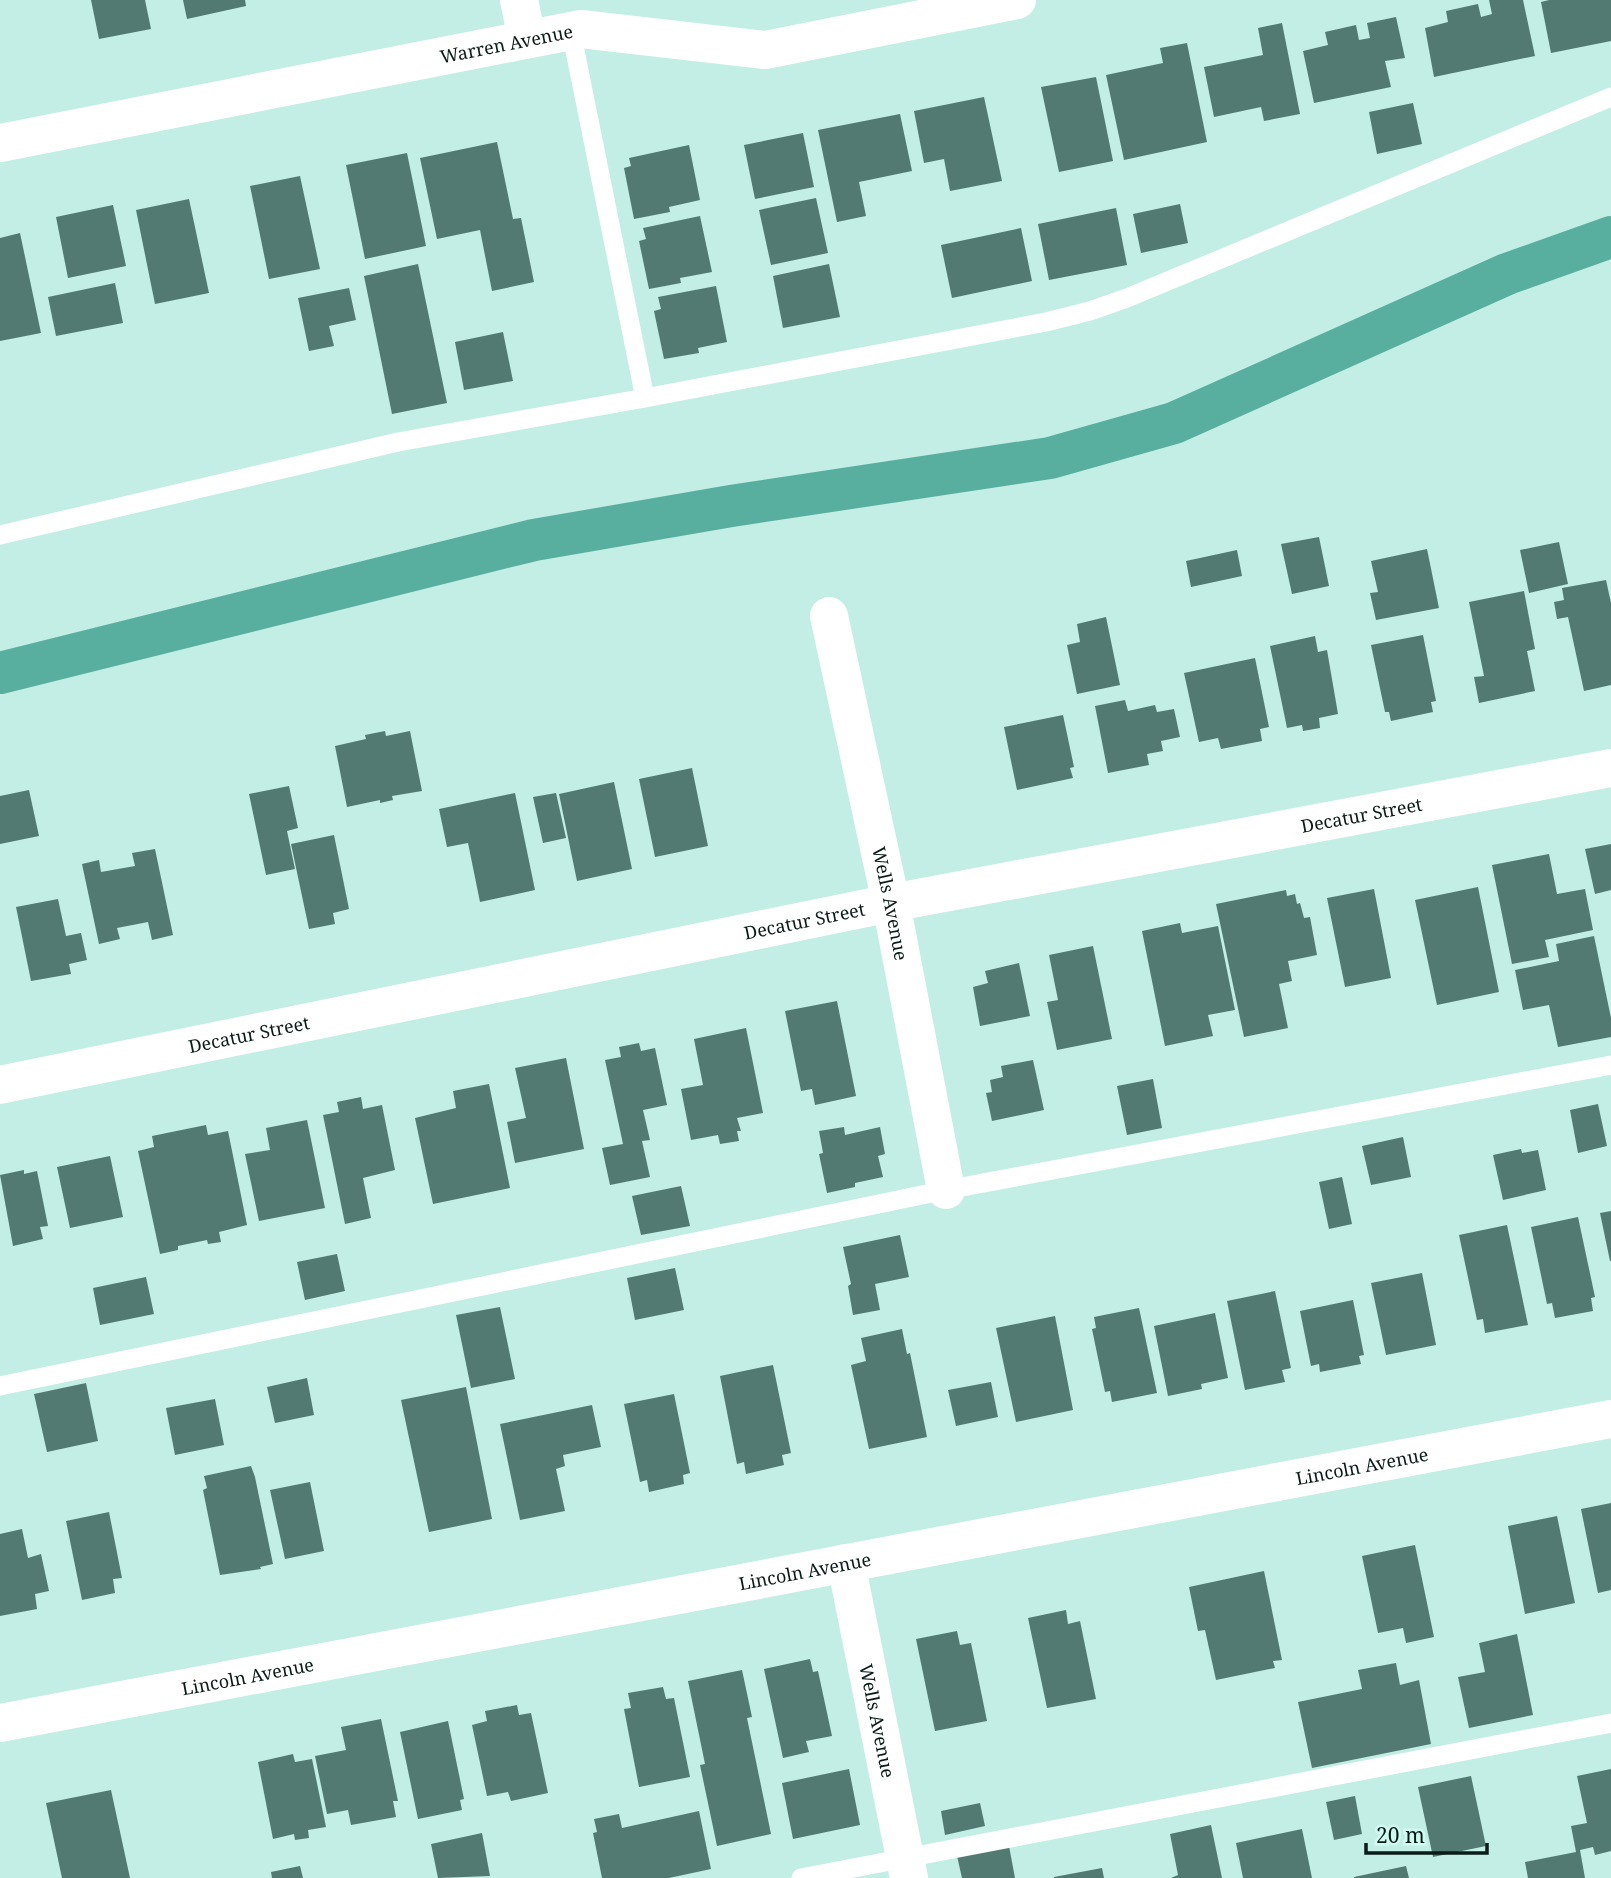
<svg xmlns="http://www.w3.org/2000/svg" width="1611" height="1878" viewBox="0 0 1611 1878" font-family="'Noto Serif',serif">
  <rect width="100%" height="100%" fill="#c2eee5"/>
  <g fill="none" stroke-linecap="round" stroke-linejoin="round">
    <path stroke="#58afa0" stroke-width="42" d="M 0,673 L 534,540 L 731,506 L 1050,458 L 1174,423 L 1507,274 L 1611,237"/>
  </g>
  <path fill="#527a72" d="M 91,0 L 145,0 L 151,29 L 99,39 Z
    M 183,0 L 245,0 L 246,6 L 187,19 Z
    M 1489,0 L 1523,0 L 1535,56 L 1434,77 L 1425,28 L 1448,22 L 1446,11 L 1478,4 L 1481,17 L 1492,14 Z
    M 1549,0 L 1611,0 L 1611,41 L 1551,53 L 1541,2 Z
    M 1396,17 L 1405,58 L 1385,61 L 1391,87 L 1314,103 L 1303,51 L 1328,45 L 1325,32 L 1356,25 L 1359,40 L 1370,38 L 1367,23 Z
    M 1282,23 L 1300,114 L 1264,121 L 1261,107 L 1214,117 L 1204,67 L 1263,55 L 1258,28 Z
    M 1187,43 L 1207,142 L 1124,160 L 1106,75 L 1163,63 L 1160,48 Z
    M 1096,77 L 1113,161 L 1059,172 L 1041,87 Z
    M 984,97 L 1002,181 L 950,191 L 944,159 L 924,163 L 914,111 Z
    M 1413,103 L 1422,144 L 1377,154 L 1369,112 Z
    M 900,114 L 912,171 L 859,182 L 866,216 L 837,222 L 818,130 Z
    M 803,133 L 814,187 L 755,199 L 744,145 Z
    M 497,142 L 513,219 L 521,218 L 534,282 L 492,291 L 480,230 L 437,239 L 420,158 Z
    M 689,145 L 700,200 L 669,207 L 670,212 L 634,219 L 624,168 L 631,166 L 629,158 Z
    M 407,153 L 426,246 L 365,259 L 346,165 Z
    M 300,176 L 320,269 L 269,279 L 250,186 Z
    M 816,198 L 828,253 L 771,265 L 759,210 Z
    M 189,199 L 209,293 L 155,304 L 136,210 Z
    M 1180,204 L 1188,243 L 1141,253 L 1133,214 Z
    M 113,205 L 126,266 L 68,278 L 56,217 Z
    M 1116,208 L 1127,265 L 1049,280 L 1038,224 Z
    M 700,216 L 712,272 L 680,278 L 681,283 L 649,289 L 639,241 L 646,239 L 643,228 Z
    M 1021,228 L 1032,281 L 952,298 L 941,245 Z
    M 20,233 L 41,333 L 0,341 L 0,238 Z
    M 418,264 L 447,403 L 392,414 L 364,276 Z
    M 829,264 L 840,317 L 783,328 L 773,276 Z
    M 115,283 L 123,323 L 56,336 L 48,297 Z
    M 716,286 L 727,342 L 698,348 L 699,353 L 664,359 L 654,311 L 661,309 L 658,297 Z
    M 349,288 L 356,320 L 329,326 L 334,346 L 309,351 L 298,298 Z
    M 503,332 L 513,381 L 464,390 L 455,342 Z
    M 1319,537 L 1329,586 L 1292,594 L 1281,544 Z
    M 1559,542 L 1568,584 L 1529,593 L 1520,550 Z
    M 1427,549 L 1439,608 L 1376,620 L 1370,593 L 1378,592 L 1371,561 Z
    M 1237,550 L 1242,576 L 1191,587 L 1186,561 Z
    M 1606,580 L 1611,603 L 1611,685 L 1584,691 L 1568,617 L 1557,619 L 1554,602 L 1564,600 L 1562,588 Z
    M 1524,591 L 1535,649 L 1527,651 L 1535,691 L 1479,703 L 1474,677 L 1484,676 L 1469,602 Z
    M 1106,617 L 1120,685 L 1077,694 L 1067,645 L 1080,642 L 1077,624 Z
    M 1423,635 L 1436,701 L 1431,702 L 1433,712 L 1391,721 L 1389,712 L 1385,712 L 1371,645 Z
    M 1315,636 L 1318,652 L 1327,650 L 1338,714 L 1319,718 L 1320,728 L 1303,731 L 1302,725 L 1287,728 L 1270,646 Z
    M 1255,658 L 1269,727 L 1260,729 L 1262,741 L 1221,749 L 1218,738 L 1199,742 L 1184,673 Z
    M 1125,700 L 1128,711 L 1155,705 L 1157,712 L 1174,709 L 1180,737 L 1161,741 L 1163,751 L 1147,754 L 1149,765 L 1108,773 L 1095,706 Z
    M 1063,715 L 1074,767 L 1070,768 L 1073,778 L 1017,790 L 1004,727 Z
    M 385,731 L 386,736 L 410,731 L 422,791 L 392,796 L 393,800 L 380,803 L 380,800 L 347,807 L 335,746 L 366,739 L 365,735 Z
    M 692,768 L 708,846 L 655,857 L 639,779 Z
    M 614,782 L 632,869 L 577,881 L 559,794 Z
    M 289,786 L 298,828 L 287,831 L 295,869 L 266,875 L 249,794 Z
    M 29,790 L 39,836 L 0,844 L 0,796 Z
    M 515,793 L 535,890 L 480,902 L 468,843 L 447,847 L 439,809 Z
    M 556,793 L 566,838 L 543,843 L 533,797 Z
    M 334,835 L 349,909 L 333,913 L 335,924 L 309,929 L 291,844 Z
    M 1611,844 L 1611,890 L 1595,894 L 1585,849 Z
    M 155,849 L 173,935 L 152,940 L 148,922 L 117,928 L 120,939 L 99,944 L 82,864 L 99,860 L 101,872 L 135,866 L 132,853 Z
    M 1549,854 L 1557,894 L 1585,889 L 1593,930 L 1545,940 L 1549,957 L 1512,964 L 1492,865 Z
    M 1478,887 L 1499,992 L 1437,1005 L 1415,900 Z
    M 1374,889 L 1391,978 L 1345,987 L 1327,898 Z
    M 1286,890 L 1287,896 L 1295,894 L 1297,904 L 1300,903 L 1304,918 L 1310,917 L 1317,955 L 1288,961 L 1292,981 L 1279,984 L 1288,1028 L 1244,1037 L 1216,904 Z
    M 58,899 L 66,936 L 81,933 L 87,960 L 69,964 L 71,974 L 31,981 L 16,907 Z
    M 1180,923 L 1182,933 L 1218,926 L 1235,1010 L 1208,1015 L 1213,1036 L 1165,1046 L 1142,931 Z
    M 1594,936 L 1611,1018 L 1611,1037 L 1558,1047 L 1549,1005 L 1523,1010 L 1515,970 L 1559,961 L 1556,944 Z
    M 1093,946 L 1112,1039 L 1057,1050 L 1047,1002 L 1058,1000 L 1049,955 Z
    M 1019,963 L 1030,1016 L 980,1026 L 973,987 L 988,983 L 985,971 Z
    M 837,1001 L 856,1096 L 815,1105 L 812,1089 L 801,1091 L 785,1011 Z
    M 746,1028 L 763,1113 L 737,1118 L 741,1131 L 737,1131 L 739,1141 L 720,1144 L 718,1135 L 691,1140 L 681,1089 L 703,1085 L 694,1039 Z
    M 639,1043 L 641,1051 L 655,1048 L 667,1105 L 643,1110 L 650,1140 L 642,1141 L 650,1177 L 610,1185 L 602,1148 L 623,1144 L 605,1060 L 621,1057 L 619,1047 Z
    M 566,1058 L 584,1149 L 515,1163 L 507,1122 L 526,1118 L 515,1068 Z
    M 1033,1060 L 1044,1110 L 992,1121 L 986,1093 L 992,1092 L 990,1080 L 1003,1077 L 1001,1066 Z
    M 1153,1079 L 1162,1128 L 1127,1135 L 1117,1086 Z
    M 489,1084 L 510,1188 L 433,1204 L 415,1118 L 456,1108 L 453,1091 Z
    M 361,1097 L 363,1109 L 382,1105 L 395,1170 L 363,1178 L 371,1218 L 345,1224 L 323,1115 L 339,1112 L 337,1102 Z
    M 1598,1104 L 1607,1146 L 1578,1153 L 1570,1110 Z
    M 307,1120 L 325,1208 L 259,1221 L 245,1154 L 270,1150 L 266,1128 Z
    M 206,1125 L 208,1135 L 228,1131 L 247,1225 L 219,1232 L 221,1242 L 208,1244 L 207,1240 L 178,1246 L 178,1250 L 160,1254 L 138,1151 L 154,1147 L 152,1136 Z
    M 844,1127 L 845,1135 L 880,1127 L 885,1154 L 878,1156 L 883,1177 L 855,1183 L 855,1187 L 827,1193 L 819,1154 L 823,1153 L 819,1131 Z
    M 1403,1137 L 1411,1177 L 1371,1185 L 1362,1146 Z
    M 1521,1149 L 1522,1153 L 1538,1150 L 1546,1190 L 1503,1200 L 1493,1155 Z
    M 110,1156 L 123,1217 L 70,1228 L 57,1167 Z
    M 24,1170 L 24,1174 L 37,1171 L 48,1226 L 40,1227 L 43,1239 L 13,1246 L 0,1175 Z
    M 1342,1177 L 1352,1224 L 1329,1229 L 1319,1182 Z
    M 681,1186 L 690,1226 L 641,1235 L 632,1196 Z
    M 1611,1211 L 1611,1261 L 1610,1261 L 1600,1213 Z
    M 1578,1217 L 1595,1297 L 1591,1298 L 1593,1311 L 1555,1318 L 1552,1303 L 1547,1304 L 1531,1227 Z
    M 1507,1225 L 1528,1325 L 1485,1333 L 1483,1319 L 1477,1320 L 1459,1235 Z
    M 900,1235 L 909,1277 L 875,1284 L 880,1310 L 853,1315 L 848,1286 L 851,1284 L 843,1247 Z
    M 337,1254 L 345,1291 L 305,1300 L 297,1262 Z
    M 675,1268 L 684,1310 L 635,1320 L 627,1278 Z
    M 1422,1273 L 1436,1345 L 1386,1355 L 1371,1283 Z
    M 146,1277 L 154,1314 L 100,1325 L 93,1288 Z
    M 1275,1291 L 1291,1368 L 1282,1370 L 1285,1382 L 1245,1390 L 1227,1301 Z
    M 1353,1300 L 1364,1355 L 1359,1356 L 1361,1364 L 1320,1372 L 1319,1364 L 1311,1366 L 1300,1311 Z
    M 500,1307 L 515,1379 L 471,1388 L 456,1315 Z
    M 1139,1308 L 1157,1393 L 1112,1402 L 1110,1391 L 1105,1392 L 1092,1329 L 1096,1328 L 1094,1317 Z
    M 1215,1313 L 1228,1378 L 1201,1384 L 1202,1389 L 1168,1396 L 1154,1326 Z
    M 1055,1316 L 1073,1410 L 1016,1422 L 996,1328 Z
    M 902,1329 L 907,1354 L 910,1353 L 927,1437 L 869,1449 L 851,1365 L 866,1361 L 861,1338 Z
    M 773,1365 L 791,1453 L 782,1455 L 784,1465 L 746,1474 L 744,1462 L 737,1464 L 720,1376 Z
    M 307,1378 L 314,1415 L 275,1423 L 267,1387 Z
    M 991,1382 L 998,1417 L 956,1426 L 948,1390 Z
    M 86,1383 L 98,1441 L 47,1452 L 34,1394 Z
    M 466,1387 L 492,1519 L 429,1532 L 401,1400 Z
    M 674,1394 L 690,1473 L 683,1475 L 684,1484 L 649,1492 L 647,1480 L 640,1482 L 624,1404 Z
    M 215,1399 L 224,1445 L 175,1455 L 166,1408 Z
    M 592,1405 L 601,1447 L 563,1455 L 565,1466 L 556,1469 L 565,1511 L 520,1520 L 500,1424 Z
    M 251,1466 L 255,1477 L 273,1564 L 260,1567 L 261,1569 L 220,1575 L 203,1490 L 207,1488 L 204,1476 Z
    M 310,1482 L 324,1551 L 285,1559 L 270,1490 Z
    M 1611,1503 L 1611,1590 L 1598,1593 L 1581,1509 Z
    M 109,1512 L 122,1578 L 113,1579 L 115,1593 L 82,1600 L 66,1521 Z
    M 1557,1516 L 1575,1603 L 1525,1614 L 1508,1526 Z
    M 22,1529 L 28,1558 L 41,1554 L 49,1591 L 35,1594 L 37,1609 L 0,1616 L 0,1534 Z
    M 1415,1545 L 1434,1637 L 1406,1643 L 1403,1628 L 1378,1633 L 1362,1556 Z
    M 1264,1571 L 1282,1660 L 1273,1661 L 1275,1668 L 1216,1680 L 1205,1630 L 1198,1631 L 1189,1587 Z
    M 1066,1610 L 1068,1624 L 1080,1621 L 1096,1699 L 1047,1708 L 1028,1618 Z
    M 957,1631 L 960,1645 L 971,1643 L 987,1721 L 935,1731 L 916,1639 Z
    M 1517,1634 L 1533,1715 L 1469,1728 L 1458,1677 L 1485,1672 L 1479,1643 Z
    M 810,1659 L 813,1672 L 818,1671 L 832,1736 L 806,1741 L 809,1752 L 783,1758 L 764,1669 Z
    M 1396,1663 L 1400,1685 L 1419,1680 L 1431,1744 L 1312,1768 L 1298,1702 L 1362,1689 L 1358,1670 Z
    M 742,1670 L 752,1717 L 747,1718 L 771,1834 L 717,1846 L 700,1765 L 705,1764 L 688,1681 Z
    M 663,1687 L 666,1699 L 674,1698 L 690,1777 L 639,1787 L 624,1709 L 631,1708 L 628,1693 Z
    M 517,1705 L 519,1715 L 531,1713 L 548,1793 L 511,1801 L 508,1792 L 487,1796 L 472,1725 L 487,1721 L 485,1711 Z
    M 381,1719 L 398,1801 L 393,1801 L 396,1817 L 351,1825 L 348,1810 L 327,1814 L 315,1756 L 346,1750 L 341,1727 Z
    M 448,1721 L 464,1799 L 460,1800 L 462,1810 L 418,1819 L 400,1732 Z
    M 293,1754 L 295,1762 L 312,1759 L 326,1827 L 308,1830 L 309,1838 L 295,1840 L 294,1834 L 273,1839 L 258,1762 Z
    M 849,1769 L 860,1825 L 793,1839 L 782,1783 Z
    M 1611,1769 L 1611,1851 L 1595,1855 L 1593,1847 L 1580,1850 L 1585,1878 L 1528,1878 L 1525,1862 L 1576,1852 L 1571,1826 L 1587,1823 L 1577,1776 Z
    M 1471,1776 L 1486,1846 L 1433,1857 L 1418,1787 Z
    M 111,1790 L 130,1878 L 62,1878 L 46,1803 Z
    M 1355,1796 L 1362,1834 L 1334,1840 L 1326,1802 Z
    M 980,1803 L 985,1826 L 945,1835 L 941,1811 Z
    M 699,1811 L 711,1869 L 669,1878 L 602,1878 L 593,1833 L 597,1832 L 594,1819 L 619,1814 L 622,1828 Z
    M 1211,1825 L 1222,1878 L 1171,1878 L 1178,1875 L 1170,1834 Z
    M 1302,1829 L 1312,1878 L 1243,1878 L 1236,1843 Z
    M 482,1833 L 490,1876 L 438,1878 L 431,1844 Z
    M 1009,1846 L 1015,1878 L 962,1878 L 957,1856 Z
    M 300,1866 L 303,1878 L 272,1878 L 271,1872 Z
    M 1406,1866 L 1409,1878 L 1354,1878 L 1354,1877 Z
    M 1102,1868 L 1104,1878 L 1054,1878 L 1054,1877 Z"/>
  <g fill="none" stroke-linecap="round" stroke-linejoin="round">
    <path stroke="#fff" stroke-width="19" d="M 571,31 L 645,398
      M 0,535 L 398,442 L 645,398 L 1046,322 L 1090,311 L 1127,298 L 1611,97
      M 0,1386 L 946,1190 L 1611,1065
      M 801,1878 L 1611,1723"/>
    <g stroke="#fff" stroke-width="38">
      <path d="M 519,0 L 527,39"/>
      <path id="s1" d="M 0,143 L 581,29 L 765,50 L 1017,0"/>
      <path id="s2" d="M 829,616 L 891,903 L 946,1190"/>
      <path id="s3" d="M 846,1563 L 909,1878"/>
      <path id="s4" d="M 0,1723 L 1611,1419"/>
    </g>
    <path stroke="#fff" stroke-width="38" id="s5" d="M 0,1085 L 891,903 L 1611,768"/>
  </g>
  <g text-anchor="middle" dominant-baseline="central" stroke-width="6" stroke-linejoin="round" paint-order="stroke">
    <g font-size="18" fill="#0a1b18" stroke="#cffbf2">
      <text stroke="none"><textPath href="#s1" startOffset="516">Warren Avenue</textPath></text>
      <text stroke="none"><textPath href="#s5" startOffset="1388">Decatur Street</textPath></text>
      <text stroke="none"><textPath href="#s2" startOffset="294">Wells Avenue</textPath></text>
      <text stroke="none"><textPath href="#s5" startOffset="821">Decatur Street</textPath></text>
      <text stroke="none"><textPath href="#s5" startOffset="254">Decatur Street</textPath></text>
      <text stroke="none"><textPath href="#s4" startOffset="1386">Lincoln Avenue</textPath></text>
      <text stroke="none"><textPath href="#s4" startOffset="819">Lincoln Avenue</textPath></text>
      <text stroke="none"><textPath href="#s4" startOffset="252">Lincoln Avenue</textPath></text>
      <text stroke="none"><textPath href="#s3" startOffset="161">Wells Avenue</textPath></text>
    </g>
  </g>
  <path d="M1366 1843v10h121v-10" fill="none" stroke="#0a1b18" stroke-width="3.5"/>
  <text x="1376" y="1843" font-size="21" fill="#0a1b18" stroke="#cffbf2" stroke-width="5" paint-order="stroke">20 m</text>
</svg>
